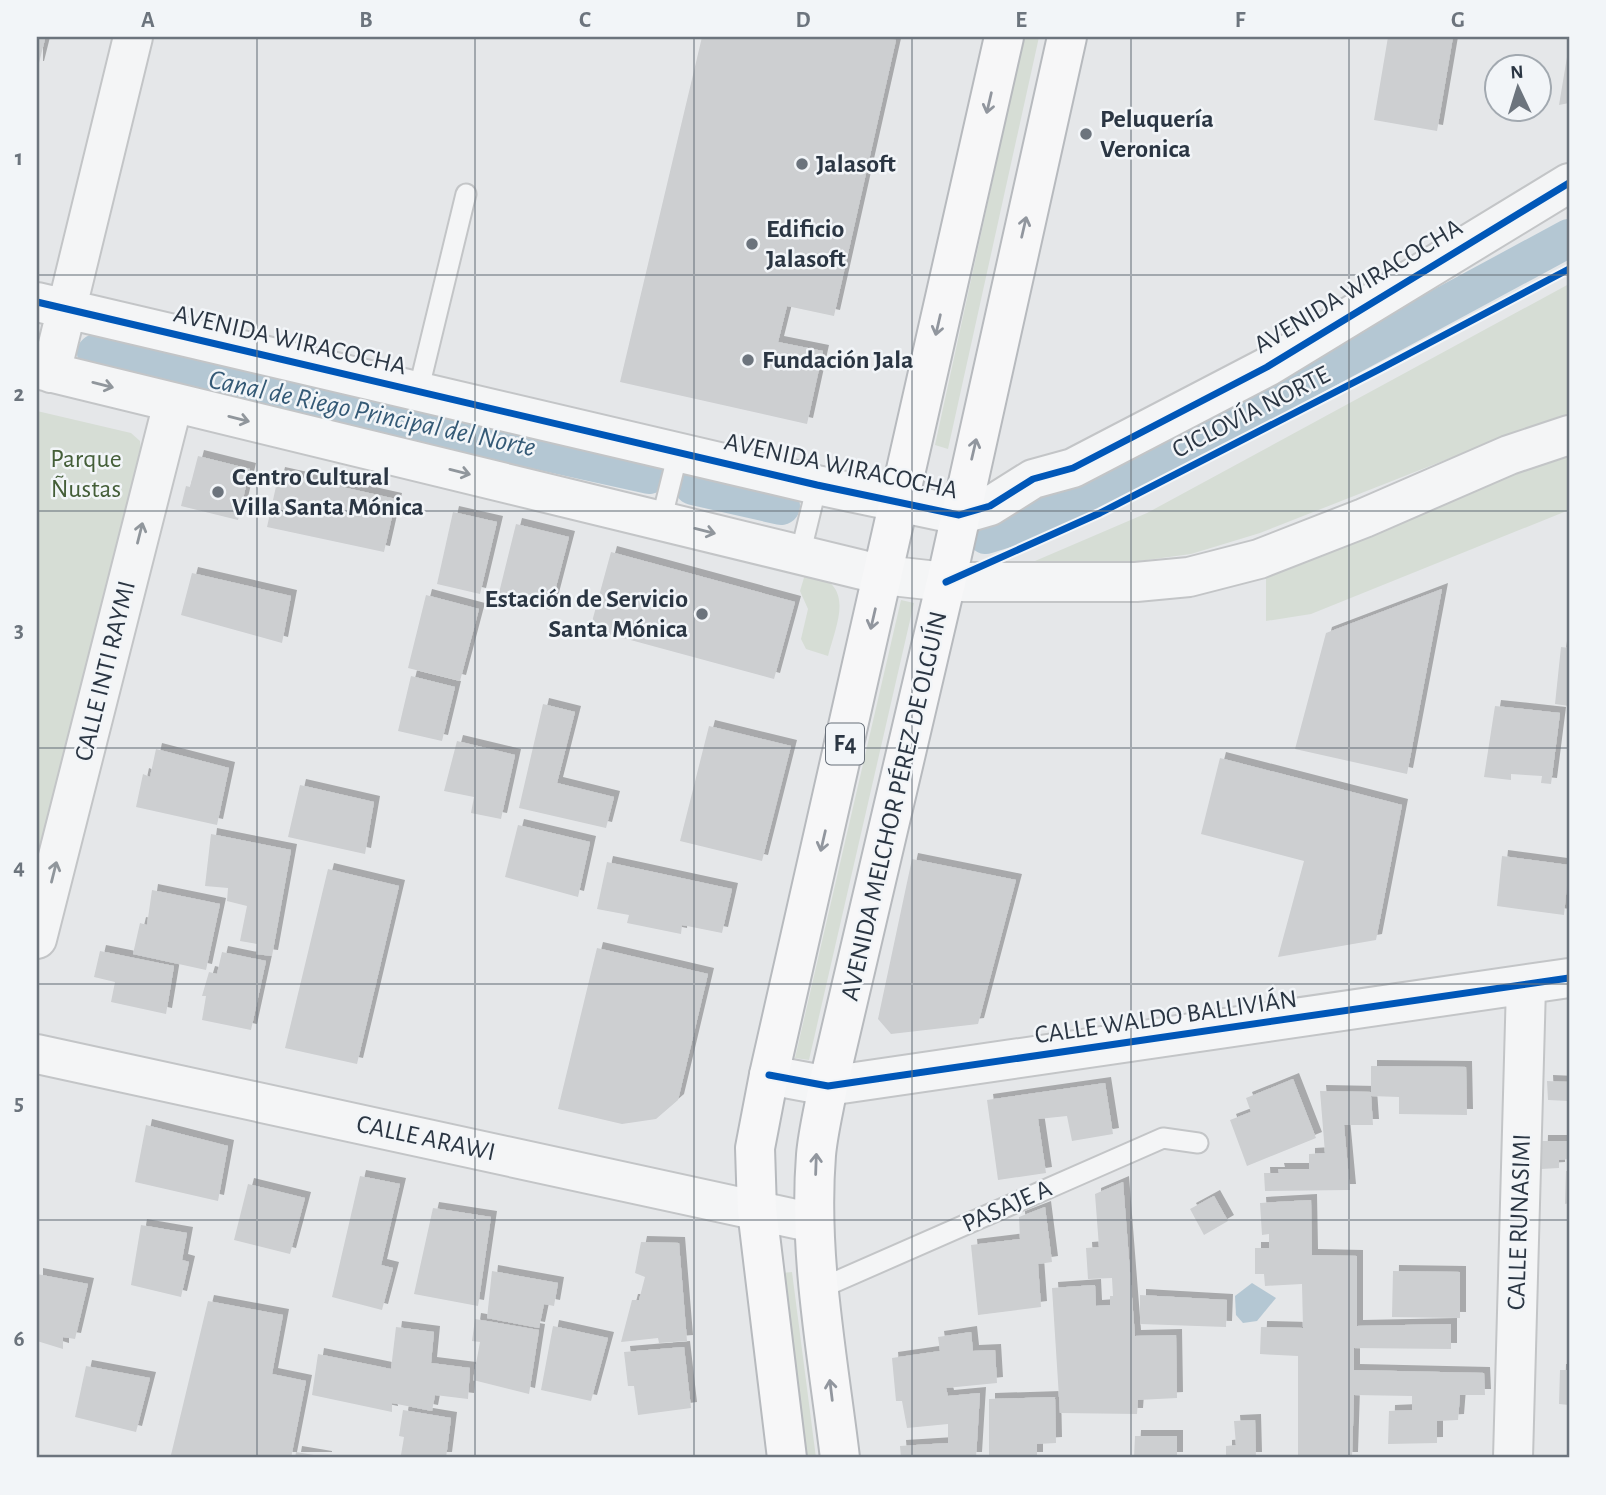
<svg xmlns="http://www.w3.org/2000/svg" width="1606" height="1495" viewBox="0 0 1606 1495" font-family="'Alegreya Sans',sans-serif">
  <defs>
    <filter id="shadow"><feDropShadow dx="6" dy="-6" stdDeviation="0" flood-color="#0004"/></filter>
  </defs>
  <rect width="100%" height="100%" fill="#e5e7e9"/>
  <path fill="#d6ddd5" d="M 1024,37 L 1039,37 L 948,449 L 935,445 Z
    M 1569,284 L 1569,416 L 1491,442 L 1260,533 L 1191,554 L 1132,562 L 1028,564 L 1147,513 Z
    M 37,411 L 131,433 L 140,441 L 141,452 L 37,862 Z
    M 1569,455 L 1569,510 L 1311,614 L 1266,621 L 1266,578 L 1436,502 Z
    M 806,571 C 856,584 838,619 828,656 L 806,649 L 801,639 L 808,609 L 800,591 Z
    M 901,600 L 914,603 L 809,1060 L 795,1058 Z
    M 792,1272 L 816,1458 L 806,1458 L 782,1273 Z"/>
  <path fill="#b4c7d3" d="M 1252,1283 L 1276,1298 L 1257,1321 L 1243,1323 L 1236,1315 L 1235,1296 Z"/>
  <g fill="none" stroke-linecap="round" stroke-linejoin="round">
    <path stroke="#b4c7d3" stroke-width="38" d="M 96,353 L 649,475
      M 693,486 L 781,506
      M 986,535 L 1067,509 L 1569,238"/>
  </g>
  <path fill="#cdcfd1" filter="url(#shadow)" d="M 37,37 L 45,39 L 38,67 L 37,67 Z
    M 702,37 L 881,37 L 896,40 L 834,316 L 787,306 L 778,342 L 823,351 L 807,424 L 620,382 Z
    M 1388,37 L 1453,37 L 1437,131 L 1374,120 Z
    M 1568,51 L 1569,103 L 1559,105 Z
    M 198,456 L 250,469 L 238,520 L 181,506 L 186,486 L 190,487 Z
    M 279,473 L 396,499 L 384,552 L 267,527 Z
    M 453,512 L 497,522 L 480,594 L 437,584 Z
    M 516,524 L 569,537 L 550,610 L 498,597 Z
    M 611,552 L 795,602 L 774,679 L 590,629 Z
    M 192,573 L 291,596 L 282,643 L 181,615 Z
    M 1442,589 L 1407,774 L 1295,749 L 1326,633 Z
    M 426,595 L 479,609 L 460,681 L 408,668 Z
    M 1561,647 L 1569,648 L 1569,706 L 1555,704 Z
    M 411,676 L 455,687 L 442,741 L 398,731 Z
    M 543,704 L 575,712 L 557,783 L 614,797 L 606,828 L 519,808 Z
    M 1495,706 L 1560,713 L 1551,784 L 1541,783 L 1542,776 L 1511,774 L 1511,780 L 1484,777 Z
    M 709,726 L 791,746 L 762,861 L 680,841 Z
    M 457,741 L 515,755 L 501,819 L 471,813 L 474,797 L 444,791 Z
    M 156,749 L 229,768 L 217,825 L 136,807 L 143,774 L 150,777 Z
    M 1220,758 L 1402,805 L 1376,940 L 1278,957 L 1304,861 L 1201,834 Z
    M 300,785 L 374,802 L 365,854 L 288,837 Z
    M 518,825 L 590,842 L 578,897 L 505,877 Z
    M 211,834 L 291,850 L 272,956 L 256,954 L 257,944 L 240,941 L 247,906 L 227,901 L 228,888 L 205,886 Z
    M 1502,856 L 1569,865 L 1564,915 L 1497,906 Z
    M 912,859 L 1016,880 L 978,1024 L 891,1034 L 878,1019 Z
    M 607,862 L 732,889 L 722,933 L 682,925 L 681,934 L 627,923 L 629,915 L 597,909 Z
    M 328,869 L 399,886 L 357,1064 L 285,1048 Z
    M 152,890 L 220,904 L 206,970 L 133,954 L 140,923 L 147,925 Z
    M 597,948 L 708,974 L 678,1100 L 656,1119 L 622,1124 L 558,1109 Z
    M 100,951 L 174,966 L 166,1014 L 111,1002 L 115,982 L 94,977 Z
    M 222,952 L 266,961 L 251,1030 L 202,1020 L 206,996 L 202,996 L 209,972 L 217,974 Z
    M 1371,1066 L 1466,1067 L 1467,1115 L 1399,1114 L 1399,1097 L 1371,1096 L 1373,1125 L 1344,1125 L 1350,1190 L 1265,1191 L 1264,1173 L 1279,1173 L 1278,1169 L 1309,1169 L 1309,1154 L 1325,1153 L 1320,1091 L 1371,1092 Z
    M 1293,1079 L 1316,1138 L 1247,1166 L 1230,1120 L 1251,1112 L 1246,1098 Z
    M 1547,1081 L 1569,1082 L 1569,1101 L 1548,1100 Z
    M 1105,1083 L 1113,1134 L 1072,1141 L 1067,1116 L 1038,1119 L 1046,1173 L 998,1180 L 987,1100 Z
    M 146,1125 L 228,1146 L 218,1201 L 135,1182 Z
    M 1542,1141 L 1569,1141 L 1569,1159 L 1559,1160 L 1559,1168 L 1541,1169 Z
    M 1566,1171 L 1569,1171 L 1569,1203 L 1565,1204 Z
    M 360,1176 L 400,1184 L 381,1265 L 393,1268 L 382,1310 L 332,1297 Z
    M 1123,1182 L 1135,1336 L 1176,1335 L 1177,1398 L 1138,1400 L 1137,1414 L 1060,1413 L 1052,1288 L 1095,1285 L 1096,1306 L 1110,1305 L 1110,1296 L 1113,1296 L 1112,1278 L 1088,1279 L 1086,1248 L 1099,1247 L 1095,1194 Z
    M 248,1184 L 305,1198 L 290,1254 L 234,1240 Z
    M 1214,1196 L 1228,1221 L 1204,1235 L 1190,1209 Z
    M 1311,1200 L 1312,1255 L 1357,1256 L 1357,1326 L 1451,1324 L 1451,1349 L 1354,1348 L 1354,1370 L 1484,1373 L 1485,1395 L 1460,1395 L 1458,1420 L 1437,1421 L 1437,1443 L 1388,1444 L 1389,1411 L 1412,1410 L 1412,1396 L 1354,1395 L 1352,1458 L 1298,1458 L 1298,1356 L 1260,1354 L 1261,1327 L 1303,1328 L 1302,1284 L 1265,1286 L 1264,1274 L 1255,1274 L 1255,1248 L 1269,1248 L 1269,1234 L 1262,1235 L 1260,1203 Z
    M 1045,1207 L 1052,1262 L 1038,1264 L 1041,1307 L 978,1315 L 971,1245 L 1020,1239 L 1019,1217 Z
    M 433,1208 L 491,1217 L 478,1306 L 414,1294 Z
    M 141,1225 L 187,1233 L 182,1260 L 189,1262 L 181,1297 L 131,1285 Z
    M 641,1242 L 679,1243 L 687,1341 L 659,1343 L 658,1338 L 621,1342 L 632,1300 L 639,1300 L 645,1277 L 635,1273 Z
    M 492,1271 L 558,1283 L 554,1306 L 544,1304 L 539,1328 L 487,1318 Z
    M 1393,1271 L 1460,1272 L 1460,1318 L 1392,1317 Z
    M 37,1274 L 88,1284 L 75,1339 L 63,1337 L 63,1349 L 37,1341 Z
    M 1140,1295 L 1227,1300 L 1226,1327 L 1140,1324 Z
    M 208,1301 L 283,1315 L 272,1374 L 306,1381 L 291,1458 L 183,1458 L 171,1455 Z
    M 475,1319 L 539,1330 L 529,1394 L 473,1380 L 480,1342 L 472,1341 Z
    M 553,1326 L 608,1338 L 591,1401 L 541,1390 Z
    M 396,1327 L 434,1332 L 431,1363 L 470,1368 L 468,1399 L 435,1395 L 432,1411 L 392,1403 L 392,1412 L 312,1395 L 318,1354 L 391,1369 Z
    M 971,1332 L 973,1351 L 995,1350 L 997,1383 L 946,1388 L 948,1396 L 980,1393 L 976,1458 L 901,1458 L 900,1446 L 948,1443 L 948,1424 L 907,1428 L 902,1401 L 896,1401 L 892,1358 L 940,1351 L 938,1337 Z
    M 684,1347 L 691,1408 L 638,1415 L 634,1386 L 628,1386 L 624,1352 Z
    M 86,1366 L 150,1378 L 136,1432 L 75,1417 Z
    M 1560,1370 L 1569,1370 L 1569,1405 L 1559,1404 Z
    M 1055,1397 L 1056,1443 L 1037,1444 L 1037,1458 L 989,1458 L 989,1399 Z
    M 403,1410 L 451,1418 L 446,1458 L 396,1458 L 397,1455 L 401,1455 L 404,1437 L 399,1436 Z
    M 1255,1420 L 1256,1458 L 1226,1458 L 1226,1446 L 1236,1445 L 1234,1421 Z
    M 1135,1436 L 1177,1436 L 1177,1458 L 1134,1458 Z
    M 296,1452 L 326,1457 L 326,1458 L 295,1458 Z"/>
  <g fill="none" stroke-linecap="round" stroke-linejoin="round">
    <defs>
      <path id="service" d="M 418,392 L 466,194
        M 661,521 L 678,453
        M 800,555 L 817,485
        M 819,1289 L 1163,1138 L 1198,1143"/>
      <path id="minor" d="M 37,302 L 817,485 L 959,515 L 990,506 L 1033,479 L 1073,468 L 1267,367 L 1569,183
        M 37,369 L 883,575 L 946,582 L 1136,582 L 1189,577 L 1259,559 L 1364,518 L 1509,455 L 1569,435
        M 51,373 L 133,37
        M 37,939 L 173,403
        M 37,1054 L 814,1223
        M 769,1075 L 828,1086 L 1569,978
        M 1513,1458 L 1526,986"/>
      <path id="trunk" d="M 787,1458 L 757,1210 L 755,1148 L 769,1075 L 1004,37
        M 840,1458 C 828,1358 808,1256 816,1155 C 818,1132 824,1109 828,1086 L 946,582 L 1067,37"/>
    </defs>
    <use href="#service" stroke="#c3c5c7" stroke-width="23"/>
    <use href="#minor" stroke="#c3c5c7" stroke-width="42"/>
    <use href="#trunk" stroke="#b7babe" stroke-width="42"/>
    <use href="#service" stroke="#f4f5f6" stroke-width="19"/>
    <use href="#minor" stroke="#f4f5f6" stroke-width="38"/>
    <use href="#trunk" stroke="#f7f7f8" stroke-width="38"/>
    <defs>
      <path id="cycleway" d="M 37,302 L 817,485 L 959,515 L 990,506 L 1033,479 L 1073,468 L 1267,367 L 1569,183
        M 946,582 L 1100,513 L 1380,369 L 1569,269
        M 769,1075 L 828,1086 L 1569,978"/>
    </defs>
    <use href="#cycleway" stroke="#f2f5f8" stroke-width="11"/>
    <use href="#cycleway" stroke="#0057b8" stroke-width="7"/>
  </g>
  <defs><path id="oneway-shaft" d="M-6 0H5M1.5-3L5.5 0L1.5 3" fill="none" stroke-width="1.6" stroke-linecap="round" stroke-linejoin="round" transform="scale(1.75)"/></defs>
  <g stroke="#91969e">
    <use href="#oneway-shaft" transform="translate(989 103) rotate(103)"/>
    <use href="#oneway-shaft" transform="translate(1024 227) rotate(-77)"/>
    <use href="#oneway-shaft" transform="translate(938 325) rotate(103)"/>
    <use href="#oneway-shaft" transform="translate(974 449) rotate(-77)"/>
    <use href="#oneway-shaft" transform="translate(873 619) rotate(103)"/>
    <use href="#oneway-shaft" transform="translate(823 841) rotate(103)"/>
    <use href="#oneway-shaft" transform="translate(816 1164) rotate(-88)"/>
    <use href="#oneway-shaft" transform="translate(831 1390) rotate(-97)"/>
  </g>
  <g stroke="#90969c">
    <use href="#oneway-shaft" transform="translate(103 385) rotate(14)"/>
    <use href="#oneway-shaft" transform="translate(239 419) rotate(14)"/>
    <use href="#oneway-shaft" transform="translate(460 472) rotate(14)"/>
    <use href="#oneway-shaft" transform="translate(705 531) rotate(14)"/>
    <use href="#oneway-shaft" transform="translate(140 533) rotate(-76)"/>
    <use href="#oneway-shaft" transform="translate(54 872) rotate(-76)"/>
  </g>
  <path fill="none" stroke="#6c747d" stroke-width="2" stroke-opacity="0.55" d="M 257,37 L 257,1458M 475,37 L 475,1458M 694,37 L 694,1458M 912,37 L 912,1458M 1131,37 L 1131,1458M 1349,37 L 1349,1458M 37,275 L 1569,275M 37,511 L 1569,511M 37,748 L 1569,748M 37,984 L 1569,984M 37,1220 L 1569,1220"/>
  <g fill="#6c747d" stroke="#f2f5f8" stroke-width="2.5">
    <circle cx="1086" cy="134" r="7"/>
    <circle cx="802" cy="164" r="7"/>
    <circle cx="752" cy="244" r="7"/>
    <circle cx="748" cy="360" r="7"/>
    <circle cx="218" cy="492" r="7"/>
    <circle cx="702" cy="614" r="7"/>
  </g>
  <g text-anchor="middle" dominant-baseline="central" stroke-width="5" stroke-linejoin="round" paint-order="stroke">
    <rect fill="#f2f5f8" stroke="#676f79" stroke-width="2" x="826" y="723.5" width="38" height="41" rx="5"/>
    <g font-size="24" font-weight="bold" fill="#2b3643">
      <text x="845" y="744">F4</text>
    </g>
    <g font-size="26" font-weight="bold" fill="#2b3643" stroke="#f2f5f8" text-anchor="start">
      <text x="1100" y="119">Peluquería<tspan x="1100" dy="30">Veronica</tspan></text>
      <text x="816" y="164">Jalasoft</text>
      <text x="766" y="229">Edificio<tspan x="766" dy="30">Jalasoft</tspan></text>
      <text x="762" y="360">Fundación Jala</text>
      <text x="232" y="477">Centro Cultural<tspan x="232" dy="30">Villa Santa Mónica</tspan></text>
      <text x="688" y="599" text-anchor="end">Estación de Servicio<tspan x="688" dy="30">Santa Mónica</tspan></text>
    </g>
    <g font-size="26" fill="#2b3643" stroke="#f2f5f8">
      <text transform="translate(1358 286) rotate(-31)">AVENIDA WIRACOCHA</text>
      <text transform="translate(290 340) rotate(13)">AVENIDA WIRACOCHA</text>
      <text transform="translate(1251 412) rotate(-27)">CICLOVÍA NORTE</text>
      <text transform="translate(841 466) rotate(12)">AVENIDA WIRACOCHA</text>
      <text transform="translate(105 671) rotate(-76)">CALLE INTI RAYMI</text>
      <text transform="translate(894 806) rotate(-77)">AVENIDA MELCHOR PÉREZ DE OLGUÍN</text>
      <text transform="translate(1166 1017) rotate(-8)">CALLE WALDO BALLIVIÁN</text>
      <text transform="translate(426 1138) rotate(12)">CALLE ARAWI</text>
      <text transform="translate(1007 1206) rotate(-24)">PASAJE A</text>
      <text transform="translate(1519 1222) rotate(-88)">CALLE RUNASIMI</text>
    </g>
    <g font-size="26" fill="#445e38" stroke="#f2f5f8">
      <text x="86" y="459">Parque<tspan x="86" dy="30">Ñustas</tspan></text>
    </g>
    <g font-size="28" font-style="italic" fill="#355a76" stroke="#f2f5f8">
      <text transform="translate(372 414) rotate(12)">Canal de Riego Principal del Norte</text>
    </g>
  </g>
  <rect width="1606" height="1495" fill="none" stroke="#f2f5f8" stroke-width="77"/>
  <g transform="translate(1518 88) rotate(356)"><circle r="33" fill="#f2f5f8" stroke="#a2a9b0" stroke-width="2"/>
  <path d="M0-5L12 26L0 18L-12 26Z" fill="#6c747d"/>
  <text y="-10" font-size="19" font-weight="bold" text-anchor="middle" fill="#2b3643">N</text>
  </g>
  <rect x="38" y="38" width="1530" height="1418" fill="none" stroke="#6c747d" stroke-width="2.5"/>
  <g font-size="23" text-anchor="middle" font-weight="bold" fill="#6c747d">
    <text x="148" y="27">A</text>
    <text x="366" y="27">B</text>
    <text x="585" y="27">C</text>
    <text x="803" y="27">D</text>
    <text x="1021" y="27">E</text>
    <text x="1240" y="27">F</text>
    <text x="1458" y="27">G</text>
    <text x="19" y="165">1</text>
    <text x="19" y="401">2</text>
    <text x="19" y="637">3</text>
    <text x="19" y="874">4</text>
    <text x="19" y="1110">5</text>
    <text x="19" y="1346">6</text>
  </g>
</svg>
